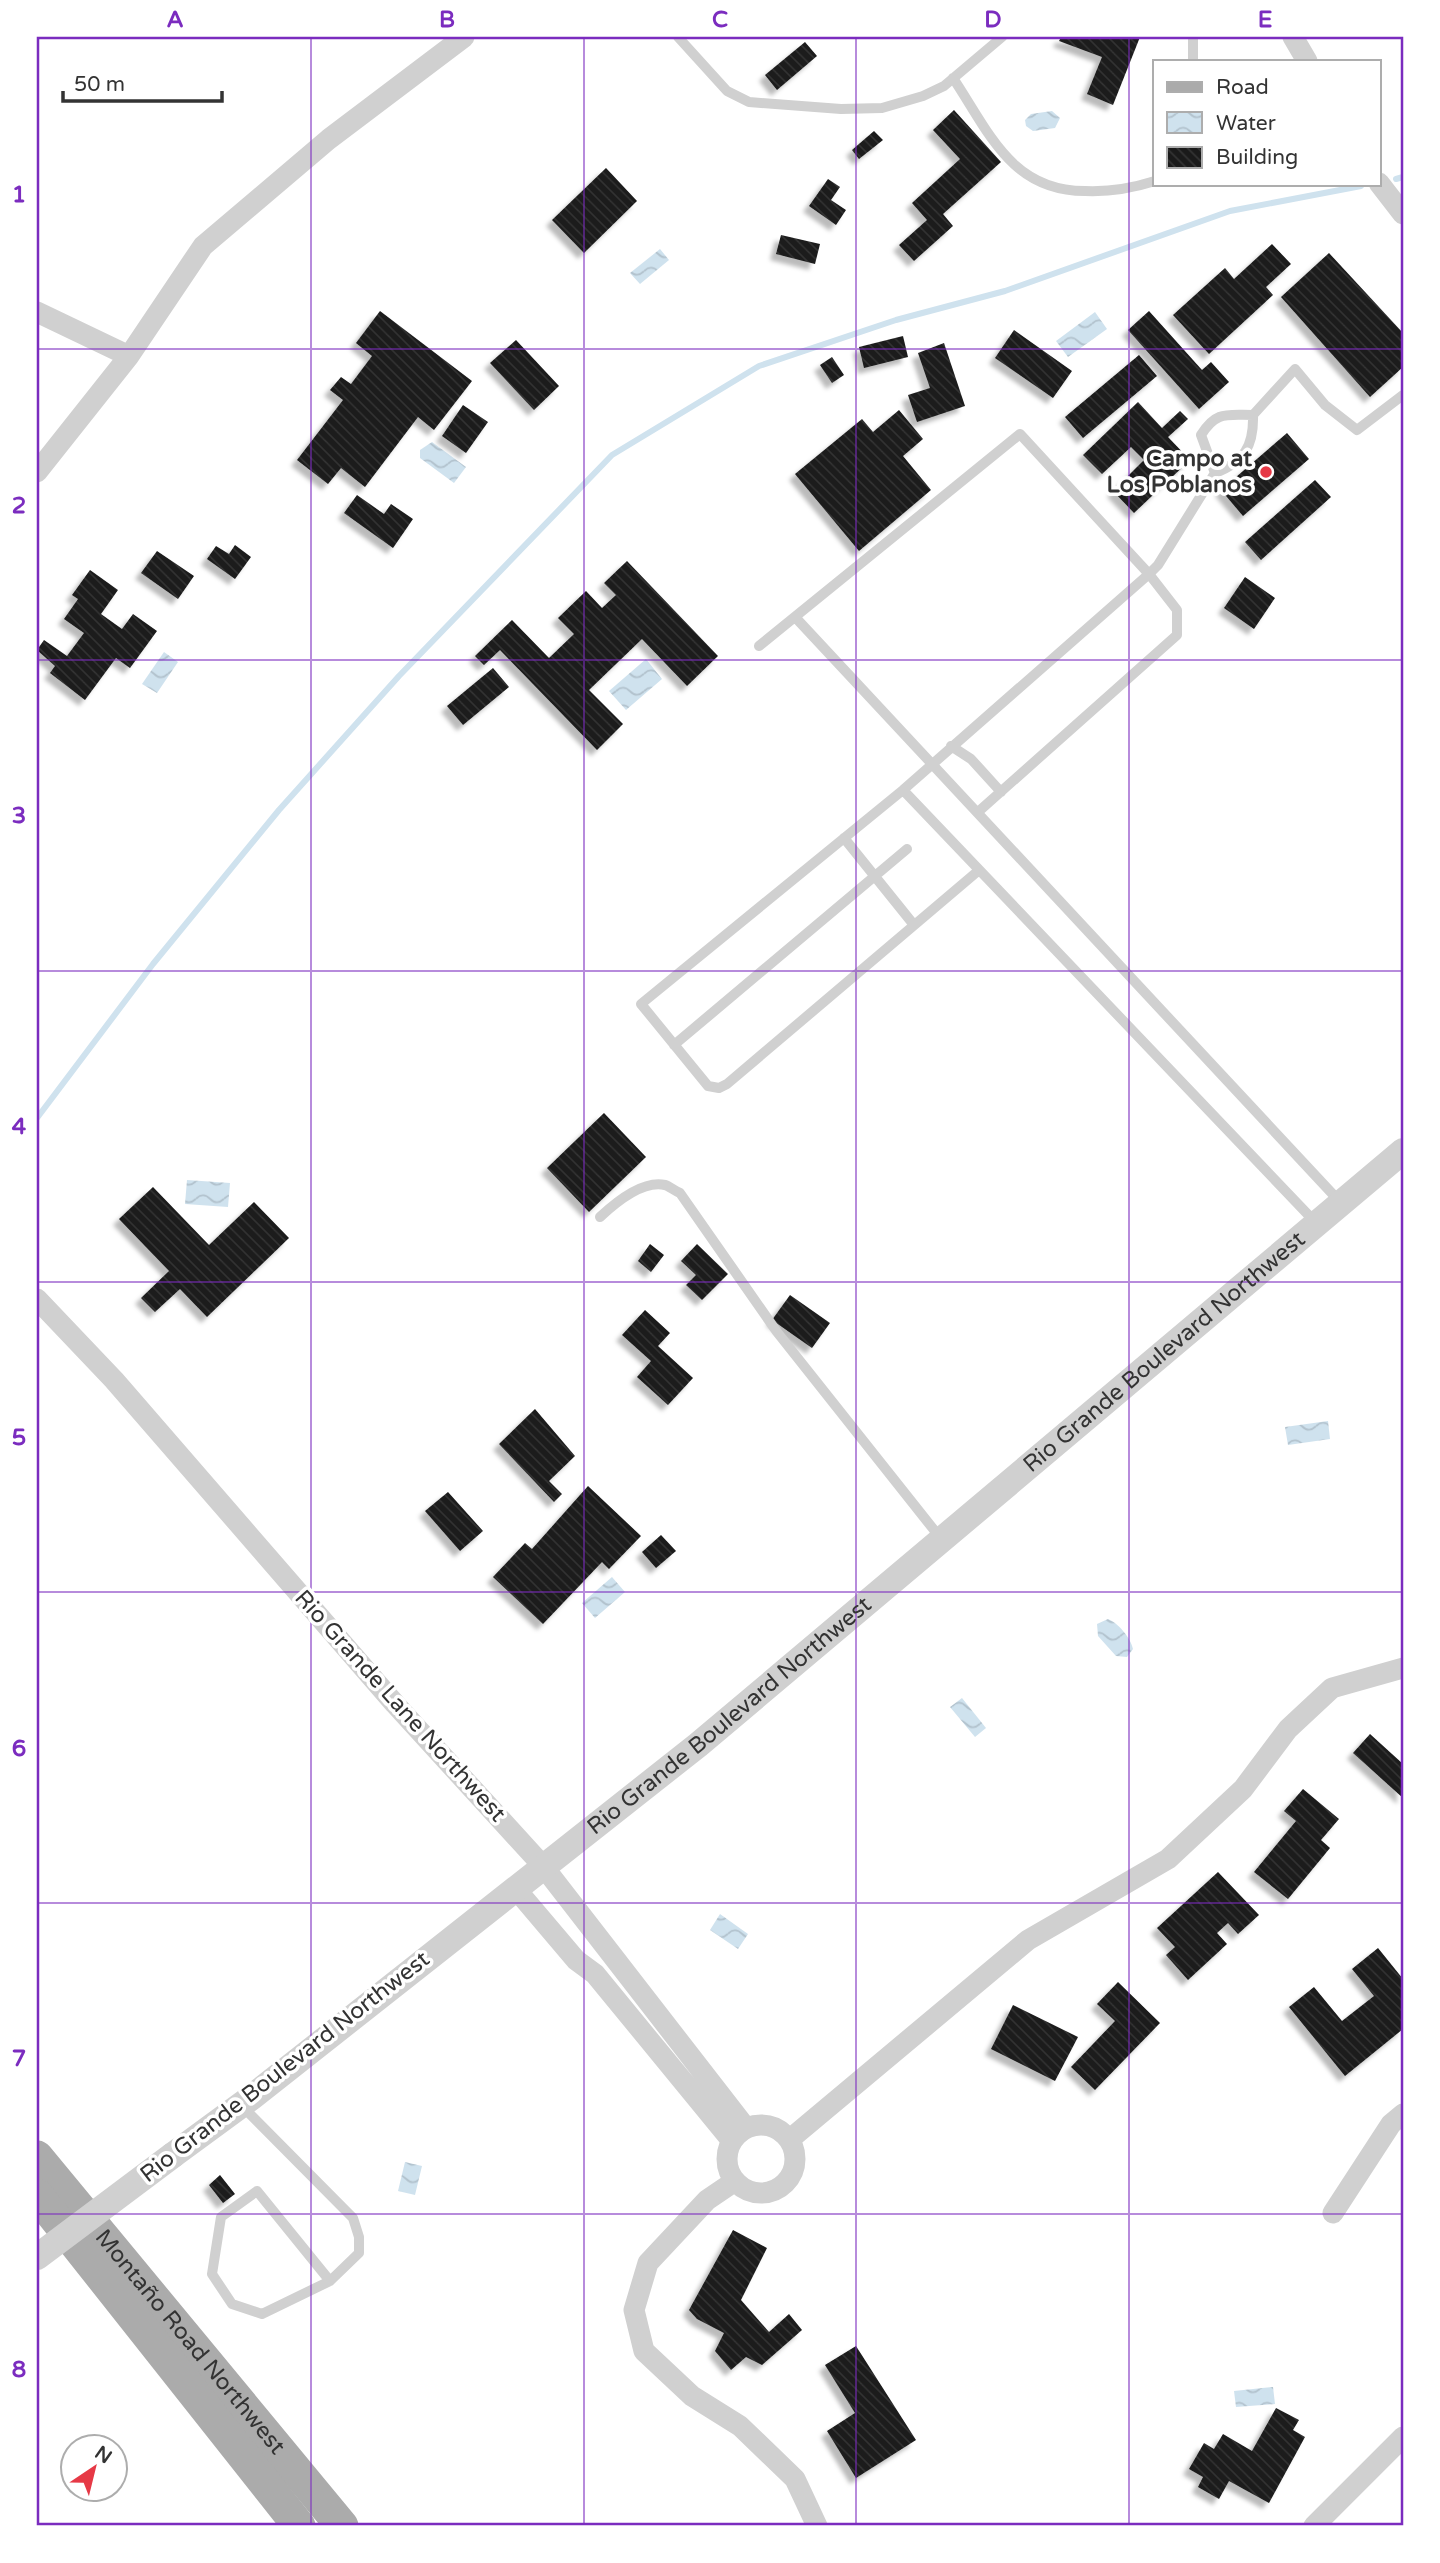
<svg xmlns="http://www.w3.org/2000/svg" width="1440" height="2563" viewBox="0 0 1440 2563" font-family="'Varela Round',sans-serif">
  <defs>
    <pattern id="water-waves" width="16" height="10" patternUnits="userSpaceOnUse" patternTransform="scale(1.75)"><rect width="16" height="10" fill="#cfe2ee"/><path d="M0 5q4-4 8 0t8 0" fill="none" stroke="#b2c2cd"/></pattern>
    <pattern id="building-back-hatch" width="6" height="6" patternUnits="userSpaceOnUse" patternTransform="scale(1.75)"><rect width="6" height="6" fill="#1a1a1a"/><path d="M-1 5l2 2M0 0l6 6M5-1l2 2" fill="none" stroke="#333"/></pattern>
    <filter id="shadow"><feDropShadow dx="-6" dy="6" stdDeviation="2" flood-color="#0004"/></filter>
  </defs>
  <rect width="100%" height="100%" fill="#fff"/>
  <path fill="url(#water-waves)" d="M 1052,111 L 1060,118 L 1055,128 L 1033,131 L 1026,126 L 1025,120 L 1031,114 Z
    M 660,249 L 669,260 L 640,284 L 630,273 Z
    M 1095,312 L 1107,329 L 1068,357 L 1056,341 Z
    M 432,442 L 466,467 L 454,483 L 420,458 L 420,450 Z
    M 164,652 L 178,662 L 157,693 L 142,684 Z
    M 646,659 L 662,679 L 626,710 L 609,691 Z
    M 187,1180 L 230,1183 L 228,1207 L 185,1204 Z
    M 1328,1421 L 1330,1439 L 1288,1445 L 1285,1427 Z
    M 612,1577 L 625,1592 L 595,1618 L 582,1603 Z
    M 1108,1619 C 1118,1623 1131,1638 1133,1649 L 1127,1657 L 1116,1656 L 1098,1636 L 1097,1624 Z
    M 962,1698 L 986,1728 L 975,1737 L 950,1707 Z
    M 720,1914 L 748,1934 L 738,1949 L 710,1930 Z
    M 405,2162 L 422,2166 L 415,2195 L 398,2191 Z
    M 1273,2387 L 1275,2404 L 1236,2407 L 1234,2391 Z"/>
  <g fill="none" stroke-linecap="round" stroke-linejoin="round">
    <path stroke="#cfe2ee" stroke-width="6" d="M 1396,179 L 1403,177
      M 37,1118 L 153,964 L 279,810 L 399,676 L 612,455 L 759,366 L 896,320 L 1005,291 L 1230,211 L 1361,186"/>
  </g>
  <path fill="url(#building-back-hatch)" filter="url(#shadow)" d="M 1061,37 L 1140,37 L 1113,105 L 1087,94 L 1102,57 L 1059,41 Z
    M 805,42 L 817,56 L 777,90 L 765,75 Z
    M 954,110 L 1001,162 L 943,214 L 953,226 L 914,261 L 899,245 L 927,220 L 912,203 L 960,159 L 933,130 Z
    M 874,131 L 883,140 L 859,159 L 852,150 Z
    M 606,168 L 637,201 L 584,253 L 552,220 Z
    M 828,179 L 840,187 L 831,200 L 846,210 L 836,225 L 809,206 Z
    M 781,235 L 820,244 L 815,264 L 776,254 Z
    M 1272,244 L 1291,264 L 1266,287 L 1273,295 L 1209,354 L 1173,315 L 1225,268 L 1234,279 Z
    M 1329,253 L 1403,333 L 1403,367 L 1370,397 L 1281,297 Z
    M 380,311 L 472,381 L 434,430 L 418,417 L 365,487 L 341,468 L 328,484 L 297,460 L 343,400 L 330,390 L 341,377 L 351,384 L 372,356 L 356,343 Z
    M 1149,311 L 1202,370 L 1211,362 L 1229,382 L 1199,409 L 1128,330 Z
    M 1014,330 L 1072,371 L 1053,398 L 995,358 Z
    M 903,336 L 908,357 L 864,368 L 859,347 Z
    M 516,340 L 559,386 L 534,410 L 490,363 Z
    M 944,343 L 965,406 L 917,422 L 908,395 L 930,388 L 918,353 Z
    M 1139,355 L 1157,376 L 1083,438 L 1065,417 Z
    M 832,357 L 844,375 L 832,383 L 820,365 Z
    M 1138,402 L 1162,428 L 1180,411 L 1188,419 L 1168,437 L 1190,460 L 1134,513 L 1113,491 L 1144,460 L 1131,447 L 1102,474 L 1083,455 Z
    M 463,405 L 488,422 L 466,453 L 442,436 Z
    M 899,410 L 923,439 L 903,456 L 931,490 L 859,551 L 795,474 L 862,419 L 873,432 Z
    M 1287,433 L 1309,459 L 1243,516 L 1221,490 Z
    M 1315,480 L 1331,497 L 1261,560 L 1245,542 Z
    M 357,495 L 384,514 L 391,504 L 413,519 L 393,548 L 344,513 Z
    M 235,545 L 251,557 L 235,579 L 207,559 L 216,546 L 229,554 Z
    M 157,551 L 194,576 L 178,599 L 141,573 Z
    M 627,561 L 718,656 L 687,686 L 642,639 L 589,690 L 623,724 L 597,750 L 500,650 L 484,665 L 475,656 L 512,620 L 549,658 L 574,634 L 558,618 L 586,591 L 602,608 L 616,595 L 604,583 Z
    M 90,570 L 118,590 L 101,614 L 122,629 L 133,614 L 157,631 L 130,668 L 116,658 L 85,700 L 50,673 L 55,666 L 37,650 L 44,640 L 67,656 L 84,633 L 64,619 L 78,599 L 72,595 Z
    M 1245,577 L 1275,598 L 1254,629 L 1224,608 Z
    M 493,668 L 509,687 L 463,725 L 447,706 Z
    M 604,1113 L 646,1157 L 589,1212 L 547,1168 Z
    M 153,1187 L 209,1245 L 254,1202 L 289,1238 L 207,1317 L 180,1289 L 155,1312 L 141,1298 L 169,1271 L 119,1219 Z
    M 650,1244 L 664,1255 L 651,1272 L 638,1261 Z
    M 697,1244 L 728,1274 L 702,1300 L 686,1285 L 696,1275 L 681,1261 Z
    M 790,1295 L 830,1323 L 812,1348 L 772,1320 Z
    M 645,1310 L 670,1333 L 658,1346 L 693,1378 L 668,1405 L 637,1377 L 651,1361 L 622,1335 Z
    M 535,1409 L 575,1456 L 549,1481 L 562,1494 L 554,1502 L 499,1444 Z
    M 588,1486 L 641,1536 L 609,1569 L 602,1562 L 543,1624 L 493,1577 L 525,1543 L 532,1549 Z
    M 448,1492 L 483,1531 L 460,1551 L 425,1511 Z
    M 661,1535 L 676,1551 L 656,1568 L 642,1552 Z
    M 1370,1734 L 1403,1764 L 1403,1798 L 1353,1753 Z
    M 1303,1789 L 1339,1819 L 1321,1840 L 1330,1848 L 1288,1899 L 1254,1872 L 1296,1821 L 1284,1811 Z
    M 1218,1872 L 1259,1915 L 1238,1934 L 1228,1923 L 1217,1933 L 1227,1944 L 1188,1980 L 1166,1955 L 1175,1947 L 1157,1928 Z
    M 1378,1948 L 1403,1979 L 1403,2029 L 1345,2076 L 1289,2007 L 1314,1987 L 1342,2021 L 1374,1996 L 1352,1969 Z
    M 1118,1982 L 1160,2023 L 1095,2090 L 1071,2067 L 1115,2021 L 1097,2004 Z
    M 1013,2005 L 1078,2037 L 1055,2081 L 991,2049 Z
    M 220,2175 L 235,2194 L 223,2203 L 209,2185 Z
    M 733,2230 L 767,2248 L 741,2300 L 769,2332 L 789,2314 L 802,2330 L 762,2365 L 746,2357 L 731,2370 L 715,2351 L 724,2333 L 697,2319 L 689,2310 Z
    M 856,2346 L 916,2440 L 856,2478 L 827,2431 L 855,2413 L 825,2365 Z
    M 1276,2408 L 1299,2420 L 1293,2430 L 1305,2437 L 1269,2503 L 1229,2481 L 1219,2499 L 1198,2487 L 1203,2477 L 1189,2469 L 1204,2443 L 1214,2449 L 1223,2434 L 1252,2451 Z"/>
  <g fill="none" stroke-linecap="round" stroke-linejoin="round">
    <path stroke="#d0d0d0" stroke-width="10" d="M 678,37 L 727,91 L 749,102 L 841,109 L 882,108 L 923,96 L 944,86 L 1002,37
      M 1193,37 L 1193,61
      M 953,78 C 989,132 1011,191 1085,191 C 1109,192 1133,188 1155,181
      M 1215,473 L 1201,435 C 1216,411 1226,415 1253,415
      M 795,617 L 1341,1203
      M 759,646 L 1020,434 L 1149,574 L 1177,610 L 1177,635 L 978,812
      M 951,746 L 971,759 L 1001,792
      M 903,790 L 1317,1224
      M 844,838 L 914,925
      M 978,871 L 727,1084 L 719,1088 L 708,1086 L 641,1004 L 903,790 L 1149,574 L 1158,565 L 1215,473 C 1244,462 1254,446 1253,415 L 1295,369 L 1325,405 L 1357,430 L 1403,395
      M 674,1045 L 907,849
      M 600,1217 C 615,1203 643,1180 665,1185 C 669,1186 675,1191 680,1193 L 777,1332 L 942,1540
      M 241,2105 L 353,2218 L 359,2237 L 359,2253 L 330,2281 L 262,2314 L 232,2304 L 212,2274 L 221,2217 L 257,2191 L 330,2281"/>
    <path stroke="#d0d0d0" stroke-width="21" d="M 1293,37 L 1307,61
      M 1379,183 L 1403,214
      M 37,312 L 129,356
      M 37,472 L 129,356 L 203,246 L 329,139 L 464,37
      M 37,1299 L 114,1380 L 395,1704 L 543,1866 L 746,2128
      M 515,1888 L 576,1960 L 595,1974 L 732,2141
      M727 2159a34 34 0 1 1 68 0a34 34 0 1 1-68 0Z
      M 789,2140 L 1028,1940 L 1168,1859 L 1243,1789 L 1288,1729 L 1332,1688 L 1403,1668
      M 735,2181 L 707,2200 L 648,2263 L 634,2310 L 644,2351 L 692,2396 L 740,2426 L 795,2479 L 817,2526
      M 1333,2213 L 1391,2124 L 1403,2114
      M 1314,2526 L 1403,2437"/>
    <path stroke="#d0d0d0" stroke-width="26" id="s1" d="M 173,2155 L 252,2097 L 698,1745 L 1403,1151"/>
    <g stroke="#ababab" stroke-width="33">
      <path id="s2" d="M 37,2157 L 342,2526"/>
      <path d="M 37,2195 L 299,2526"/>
    </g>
    <path stroke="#d0d0d0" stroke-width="26" d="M 37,2257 L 173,2155"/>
  </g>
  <path fill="none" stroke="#7b2cbf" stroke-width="2" stroke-opacity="0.55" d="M 311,37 L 311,2526M 584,37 L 584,2526M 856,37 L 856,2526M 1129,37 L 1129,2526M 37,349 L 1403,349M 37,660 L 1403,660M 37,971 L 1403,971M 37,1282 L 1403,1282M 37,1592 L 1403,1592M 37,1903 L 1403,1903M 37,2214 L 1403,2214"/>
  <circle fill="#e63946" stroke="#fff" stroke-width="2.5" cx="1266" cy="472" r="7"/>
  <g text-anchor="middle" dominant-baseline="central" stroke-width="7" stroke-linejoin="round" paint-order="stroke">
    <g font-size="23" font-weight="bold" fill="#333" stroke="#fff" text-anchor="end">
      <text x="1252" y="459">Campo at<tspan x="1252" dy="26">Los Poblanos</tspan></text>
    </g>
    <g font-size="23" fill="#333" stroke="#fff">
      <text stroke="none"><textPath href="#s1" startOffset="1276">Rio Grande Boulevard Northwest</textPath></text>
      <text transform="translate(400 1706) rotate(48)">Rio Grande Lane Northwest</text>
      <text stroke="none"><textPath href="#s1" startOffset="709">Rio Grande Boulevard Northwest</textPath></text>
      <text transform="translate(285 2067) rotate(-38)">Rio Grande Boulevard Northwest</text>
      <text stroke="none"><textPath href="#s2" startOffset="240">Montaño Road Northwest</textPath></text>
    </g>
  </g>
  <rect width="1440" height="2563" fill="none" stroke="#ffffff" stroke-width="77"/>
  <rect x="1153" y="60" width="228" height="126" fill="#ffffff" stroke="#adadad" stroke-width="2"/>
  <rect x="1167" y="82" width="35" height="10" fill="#ababab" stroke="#adadad" stroke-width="2"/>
  <text x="1216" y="94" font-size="21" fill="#333333">Road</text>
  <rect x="1167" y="112" width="35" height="21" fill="url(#water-waves)" stroke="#adadad" stroke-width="2"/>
  <text x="1216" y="130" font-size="21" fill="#333333">Water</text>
  <rect x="1167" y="147" width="35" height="21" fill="url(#building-back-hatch)" stroke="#adadad" stroke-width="2"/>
  <text x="1216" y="164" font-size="21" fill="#333333">Building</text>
  <g transform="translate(94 2468) rotate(35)"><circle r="33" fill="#ffffff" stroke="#adadad" stroke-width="2"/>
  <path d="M0-5L12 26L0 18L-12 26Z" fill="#e63946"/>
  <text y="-10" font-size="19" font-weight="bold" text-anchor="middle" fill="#333333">N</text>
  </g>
  <path d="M63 91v10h159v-10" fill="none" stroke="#333333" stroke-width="3.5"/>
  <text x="74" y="91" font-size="21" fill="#333333" stroke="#ffffff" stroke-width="5" paint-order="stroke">50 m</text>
  <rect x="38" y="38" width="1364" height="2486" fill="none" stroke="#7b2cbf" stroke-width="2.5"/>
  <g font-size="23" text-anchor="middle" font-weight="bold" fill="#7b2cbf">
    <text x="175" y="27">A</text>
    <text x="447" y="27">B</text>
    <text x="720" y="27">C</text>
    <text x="993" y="27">D</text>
    <text x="1265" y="27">E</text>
    <text x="19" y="202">1</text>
    <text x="19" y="513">2</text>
    <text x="19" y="823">3</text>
    <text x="19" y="1134">4</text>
    <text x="19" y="1445">5</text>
    <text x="19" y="1756">6</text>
    <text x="19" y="2066">7</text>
    <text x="19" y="2377">8</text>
  </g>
</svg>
